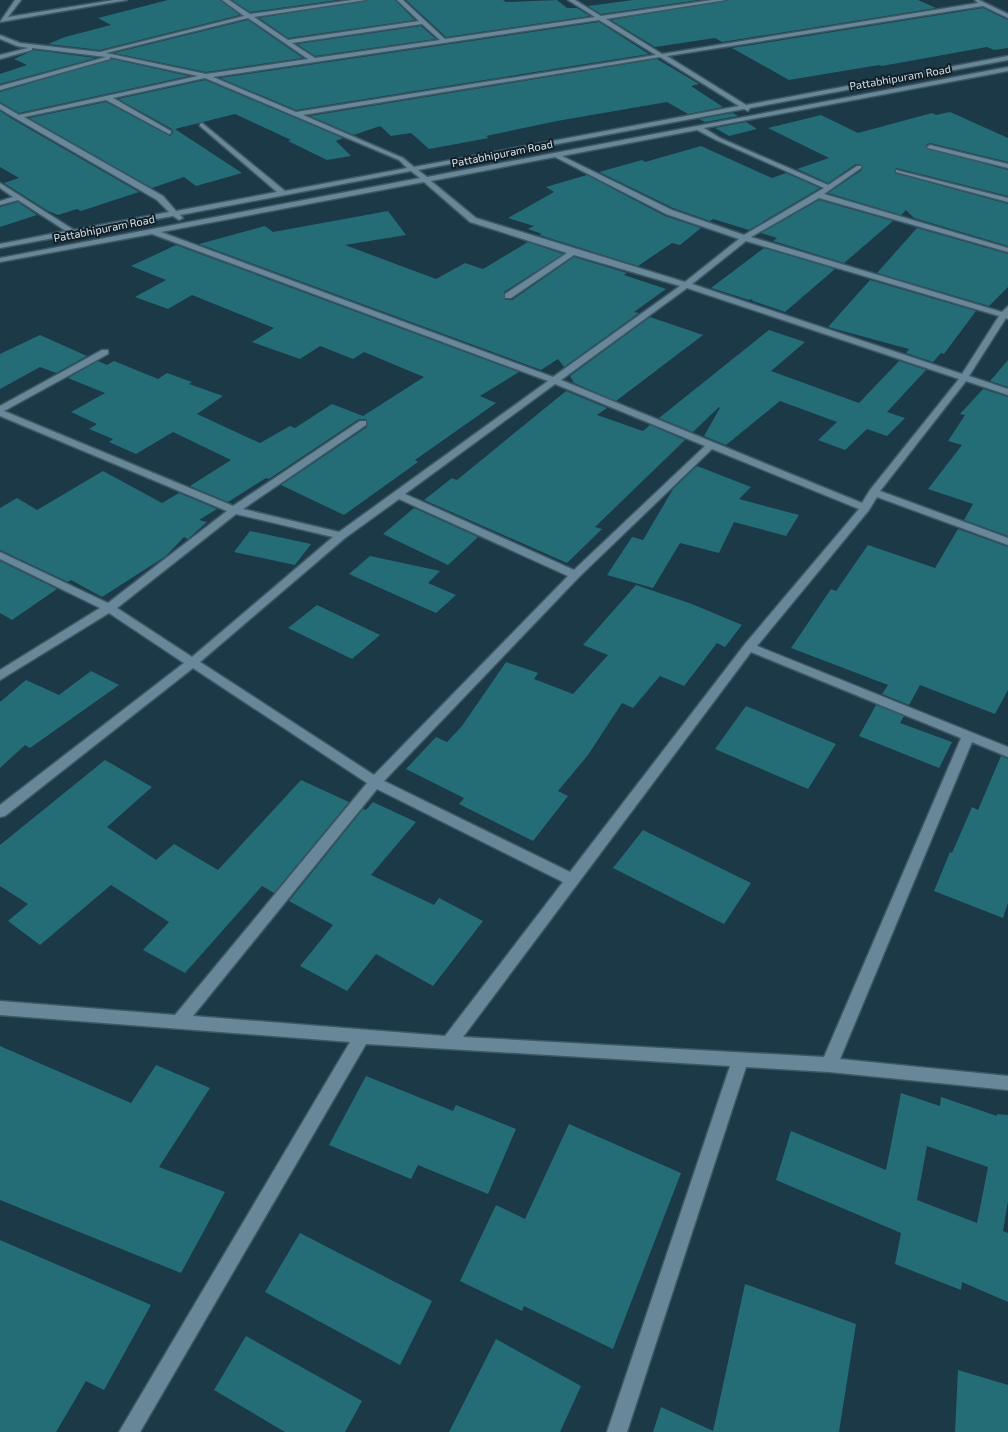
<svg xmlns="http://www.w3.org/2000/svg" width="1008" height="1432" viewBox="0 0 1008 1432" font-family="'Exo 2',sans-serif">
  <rect width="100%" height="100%" fill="#1c3948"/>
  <path fill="#246c76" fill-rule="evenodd" d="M 168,0 L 220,0 L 240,15 L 100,50 L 48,44 L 65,37 L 111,25 L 98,18 Z
    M 232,0 L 338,0 L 250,12 Z
    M 368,0 L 395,0 L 415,20 L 288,38 L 259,18 Z
    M 406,0 L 503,0 L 506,2 L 557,0 L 567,8 L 577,8 L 590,16 L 446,37 Z
    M 633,0 L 699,0 L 601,14 L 588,6 Z
    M 728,0 L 918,0 L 936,8 L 722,42 L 715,38 L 655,47 L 611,20 Z
    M 983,8 L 1008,20 L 1008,48 L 994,50 L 987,47 L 882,66 L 879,65 L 789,80 L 732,48 Z
    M 248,20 L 303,58 L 206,72 L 114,53 Z
    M 599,22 L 649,54 L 296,110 L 220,78 Z
    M 421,26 L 436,39 L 315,56 L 297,44 Z
    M 34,50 L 96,58 L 0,84 L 0,74 L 27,65 L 14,59 Z
    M 112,59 L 189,76 L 19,113 L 0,102 L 0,92 Z
    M 657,59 L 699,84 L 691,86 L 723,107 L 688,114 L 667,102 L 557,121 L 486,136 L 489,138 L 429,149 L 411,133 L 391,136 L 380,126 L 354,135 L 310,116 Z
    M 205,80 L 343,138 L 336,141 L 351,156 L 327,160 L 288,141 L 291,140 L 235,114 L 175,129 L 242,173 L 196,186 L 184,177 L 152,188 L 29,118 L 106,102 L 170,136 L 173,133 L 172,129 L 118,99 Z
    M 0,111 L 14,120 L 139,192 L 81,211 L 77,209 L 58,215 L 48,211 L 4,183 L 19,178 L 0,167 Z
    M 950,112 L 1008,138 L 1008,162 L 930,143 L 926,145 L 926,148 L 1008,170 L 1008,196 L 896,168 L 895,173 L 1008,204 L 1008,246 L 914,218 L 906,210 L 901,215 L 828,193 L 862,170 L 862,165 L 856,164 L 828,183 L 797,169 L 829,158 L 768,128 L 821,115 L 858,133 L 932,113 L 936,115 Z
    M 733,113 L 738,116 L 705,122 L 699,119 Z
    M 746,122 L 757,129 L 729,136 L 715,128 Z
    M 701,146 L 772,178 L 786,173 L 820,188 L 749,230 L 713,219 L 710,221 L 673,208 L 599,172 L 642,160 L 645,162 Z
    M 587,175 L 665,216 L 701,228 L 680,245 L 672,243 L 638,266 L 539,235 L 542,234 L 528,229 L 534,226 L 508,218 L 554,192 L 546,187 Z
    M 819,200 L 893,221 L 844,263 L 773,241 L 777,238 L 761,233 Z
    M 18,202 L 37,215 L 0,227 L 0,207 Z
    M 388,211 L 406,235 L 345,245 L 436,279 L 465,263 L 483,269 L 528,242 L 563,254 L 504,292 L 505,300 L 512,300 L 574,257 L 627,273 L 624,275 L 666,289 L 634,312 L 639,313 L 564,367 L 558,359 L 541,370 L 199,244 L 265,226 L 273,232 Z
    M 917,228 L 1008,254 L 1008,287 L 989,306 L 877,273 Z
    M 176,245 L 519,372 L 480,396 L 496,403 L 415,460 L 418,462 L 344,515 L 281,485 L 367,427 L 366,419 L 359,419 L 269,479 L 266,478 L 228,502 L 190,486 L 231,460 L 173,432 L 136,454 L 109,442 L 113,439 L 89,429 L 97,424 L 71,412 L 105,393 L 68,378 L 98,361 L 107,365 L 114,361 L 158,379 L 167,373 L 192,382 L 189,384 L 223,396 L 197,414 L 260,443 L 290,426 L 295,428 L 332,404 L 363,416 L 424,377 L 364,352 L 353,359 L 320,346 L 300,359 L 252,342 L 274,328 L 192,295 L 168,309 L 135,297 L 166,280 L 131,266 Z
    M 764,248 L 835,269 L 785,312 L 753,301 L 751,299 L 749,300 L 711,288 Z
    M 870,280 L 976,311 L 944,354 L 941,353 L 933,362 L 906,353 L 909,349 L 828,327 Z
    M 650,317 L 703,335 L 616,401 L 574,383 L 570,376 Z
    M 769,330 L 805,342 L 771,371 L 859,403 L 899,361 L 926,370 L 887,412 L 905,418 L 887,436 L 867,429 L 845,450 L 818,440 L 837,422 L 780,401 L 726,445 L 704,436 L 720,408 L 719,407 L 693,432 L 659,418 Z
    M 40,335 L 87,356 L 56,373 L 40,367 L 0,389 L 0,354 Z
    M 1008,360 L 1008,387 L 990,381 Z
    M 983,389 L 1008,397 L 1008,536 L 964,520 L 973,504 L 928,489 L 962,445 L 948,441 L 965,415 L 960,414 Z
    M 566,391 L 607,408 L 597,415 L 643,431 L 650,425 L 685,440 L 595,527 L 602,529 L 567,563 L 424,500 L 452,478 L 457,480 Z
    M 697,466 L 751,487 L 739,499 L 799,515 L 786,536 L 734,522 L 719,553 L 680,543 L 653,588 L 607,575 L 632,537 L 643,540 L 673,489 Z
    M 103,471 L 162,503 L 179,493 L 217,509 L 199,520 L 207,522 L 188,539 L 184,537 L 166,556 L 102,597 L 71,580 L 68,582 L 0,550 L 0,508 L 17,498 L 37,510 Z
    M 414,508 L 478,537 L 448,565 L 383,534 Z
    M 958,529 L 1008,547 L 1008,690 L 995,714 L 920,685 L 909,705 L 882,694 L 888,685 L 791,648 L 831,589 L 836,591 L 868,545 L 935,568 Z
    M 250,531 L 311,544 L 295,565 L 234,552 Z
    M 370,556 L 440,571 L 428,583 L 456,595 L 436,613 L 349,574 Z
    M 0,561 L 57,589 L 12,620 L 0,613 Z
    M 636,585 L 692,604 L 742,625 L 725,647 L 717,643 L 684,686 L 660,676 L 633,708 L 622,703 L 588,755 L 558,791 L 568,796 L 533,841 L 459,804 L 464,798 L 406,769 L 436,737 L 447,742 L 462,726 L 506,662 L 538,673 L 534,679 L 573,694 L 608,655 L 583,645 Z
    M 317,605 L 380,635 L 352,659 L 288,628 Z
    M 91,671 L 119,685 L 30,748 L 25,745 L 0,768 L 0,702 L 26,680 L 59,695 Z
    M 876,705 L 904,716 L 900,723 L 952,742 L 939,768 L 859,736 Z
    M 746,706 L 836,744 L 808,789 L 715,749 Z
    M 1001,756 L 1008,759 L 1008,903 L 1003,918 L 934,891 L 950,852 L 952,853 L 972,807 L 978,810 Z
    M 105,760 L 152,787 L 107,827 L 156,860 L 174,844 L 218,870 L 301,780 L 349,802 L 274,893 L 262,886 L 185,973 L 143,950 L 169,922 L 111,885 L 40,945 L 8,921 L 28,904 L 0,886 L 0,845 Z
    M 373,802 L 416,822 L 371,875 L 434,905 L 439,898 L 483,921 L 433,986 L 376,954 L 347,991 L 300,966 L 333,925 L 289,901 L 363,809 L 366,810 Z
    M 643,830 L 751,883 L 724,924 L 613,868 Z
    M 0,1046 L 131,1103 L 156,1065 L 210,1088 L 159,1167 L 225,1192 L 181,1273 L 0,1200 Z
    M 366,1076 L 453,1111 L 456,1105 L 516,1129 L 488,1194 L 418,1165 L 411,1179 L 329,1145 Z
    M 901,1093 L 940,1106 L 941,1097 L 997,1116 L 997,1114 L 1008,1115 L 1008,1201 L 1003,1231 L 1008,1233 L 1008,1302 L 962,1282 L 961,1290 L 895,1264 L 901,1233 L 776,1180 L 791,1131 L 886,1170 ZM 927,1146 L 988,1167 L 977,1223 L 917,1200 Z
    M 569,1124 L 681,1173 L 613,1349 L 524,1306 L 522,1311 L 460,1281 L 496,1205 L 525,1219 Z
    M 300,1233 L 432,1301 L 400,1365 L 265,1292 Z
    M 0,1240 L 151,1305 L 104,1390 L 86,1381 L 56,1432 L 0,1432 Z
    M 745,1284 L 856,1324 L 839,1432 L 653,1432 L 661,1407 L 713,1431 Z
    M 246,1336 L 362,1401 L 345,1432 L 285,1432 L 214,1390 Z
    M 496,1339 L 581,1386 L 560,1432 L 449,1432 Z
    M 958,1370 L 1008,1385 L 1008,1432 L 955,1432 Z"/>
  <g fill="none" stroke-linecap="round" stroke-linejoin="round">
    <defs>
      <path id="minor" d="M 15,0 L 21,0 L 8,17 L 114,0 L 127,0 L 0,22 Z
        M 222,0 L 229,0 L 250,14 L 352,0 L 366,0 L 254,17 L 288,40 L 419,21 L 397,0 L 403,0 L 445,39 L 595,17 L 568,0 L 575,0 L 601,16 L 712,0 L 726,0 L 606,19 L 662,54 L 978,3 L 975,0 L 979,0 L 1008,14 L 1008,18 L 983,6 L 667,56 L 746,105 L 1008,56 L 1008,60 L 750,108 L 748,111 L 744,109 L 418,170 L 427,177 L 1008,67 L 1008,71 L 704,128 L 720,138 L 828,185 L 857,166 L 861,166 L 861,168 L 824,194 L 1008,248 L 1008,252 L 819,198 L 751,237 L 1002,312 L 1008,306 L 1008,319 L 1006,318 L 969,376 L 1008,389 L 1008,395 L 966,381 L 880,491 L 1008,538 L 1008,545 L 877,497 L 869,510 L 757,646 L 1008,747 L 1008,757 L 972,742 L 840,1059 L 1008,1076 L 1008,1090 L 829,1072 L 746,1067 L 627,1432 L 607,1432 L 730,1066 L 366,1044 L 140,1432 L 119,1432 L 350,1042 L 0,1015 L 0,1001 L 175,1015 L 367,783 L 193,668 L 5,816 L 0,817 L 0,805 L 184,663 L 109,613 L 0,680 L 0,670 L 100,608 L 0,559 L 0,552 L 108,603 L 227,511 L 0,416 L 0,406 L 102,350 L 108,350 L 108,354 L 4,411 L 233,506 L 360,421 L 366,421 L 366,425 L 243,509 L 339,532 L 548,381 L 152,234 L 0,262 L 0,258 L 420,178 L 411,171 L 180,215 L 183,218 L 179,220 L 173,216 L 0,248 L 0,244 L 66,231 L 18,200 L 0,205 L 0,201 L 13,197 L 0,188 L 0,183 L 74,230 L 169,212 L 157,200 L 15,118 L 0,109 L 0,104 L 19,115 L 198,76 L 110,57 L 110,59 L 0,90 L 0,86 L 106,57 L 32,48 L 32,50 L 0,59 L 0,55 L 28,48 L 17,46 L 0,39 L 0,35 L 20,43 L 100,52 L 244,16 ZM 248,18 L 308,59 L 206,74 L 106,53 ZM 599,20 L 656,55 L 296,112 L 213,77 ZM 422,24 L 440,40 L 315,58 L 292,43 ZM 660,57 L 739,106 L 414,167 L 403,158 L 303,115 ZM 205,78 L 399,160 L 407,168 L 285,191 L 202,123 L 200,124 L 200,126 L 277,192 L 176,211 L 163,196 L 24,117 L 106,100 L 169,134 L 171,133 L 171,131 L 113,98 ZM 697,130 L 716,140 L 824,188 L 744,235 L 672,210 L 562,156 ZM 555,157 L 666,214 L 739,239 L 685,282 L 476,218 L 431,181 ZM 424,182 L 470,222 L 567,253 L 505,294 L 505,298 L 511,298 L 574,255 L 680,286 L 553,377 L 161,232 ZM 746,241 L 999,316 L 962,374 L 692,284 ZM 687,288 L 959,379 L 870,490 L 862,503 L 561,380 ZM 555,384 L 705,446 L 574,570 L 405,494 ZM 712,449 L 859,509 L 745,644 L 570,872 L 384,781 L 579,577 ZM 399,499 L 568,576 L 374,775 L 200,662 L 345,538 ZM 236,514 L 333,537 L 192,657 L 117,608 ZM 751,652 L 961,738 L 824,1057 L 463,1037 ZM 377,789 L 563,882 L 445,1036 L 193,1016 Z
        M 930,145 L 1008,164 L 1008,168 L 928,148 L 927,147 Z
        M 896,170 L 1008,198 L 1008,202 L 896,172 Z"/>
    </defs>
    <use href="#minor" stroke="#3d5763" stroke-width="3"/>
    <use href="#minor" fill="#688799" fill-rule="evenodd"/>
  </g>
  <g text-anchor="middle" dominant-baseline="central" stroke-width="4" stroke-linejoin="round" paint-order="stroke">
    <g font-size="11" fill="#d3e3ed" stroke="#121f26">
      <text transform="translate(900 77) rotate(-10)">Pattabhipuram Road</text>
      <text transform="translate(502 153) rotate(-11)">Pattabhipuram Road</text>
      <text transform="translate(104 228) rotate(-11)">Pattabhipuram Road</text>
    </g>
  </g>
</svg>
